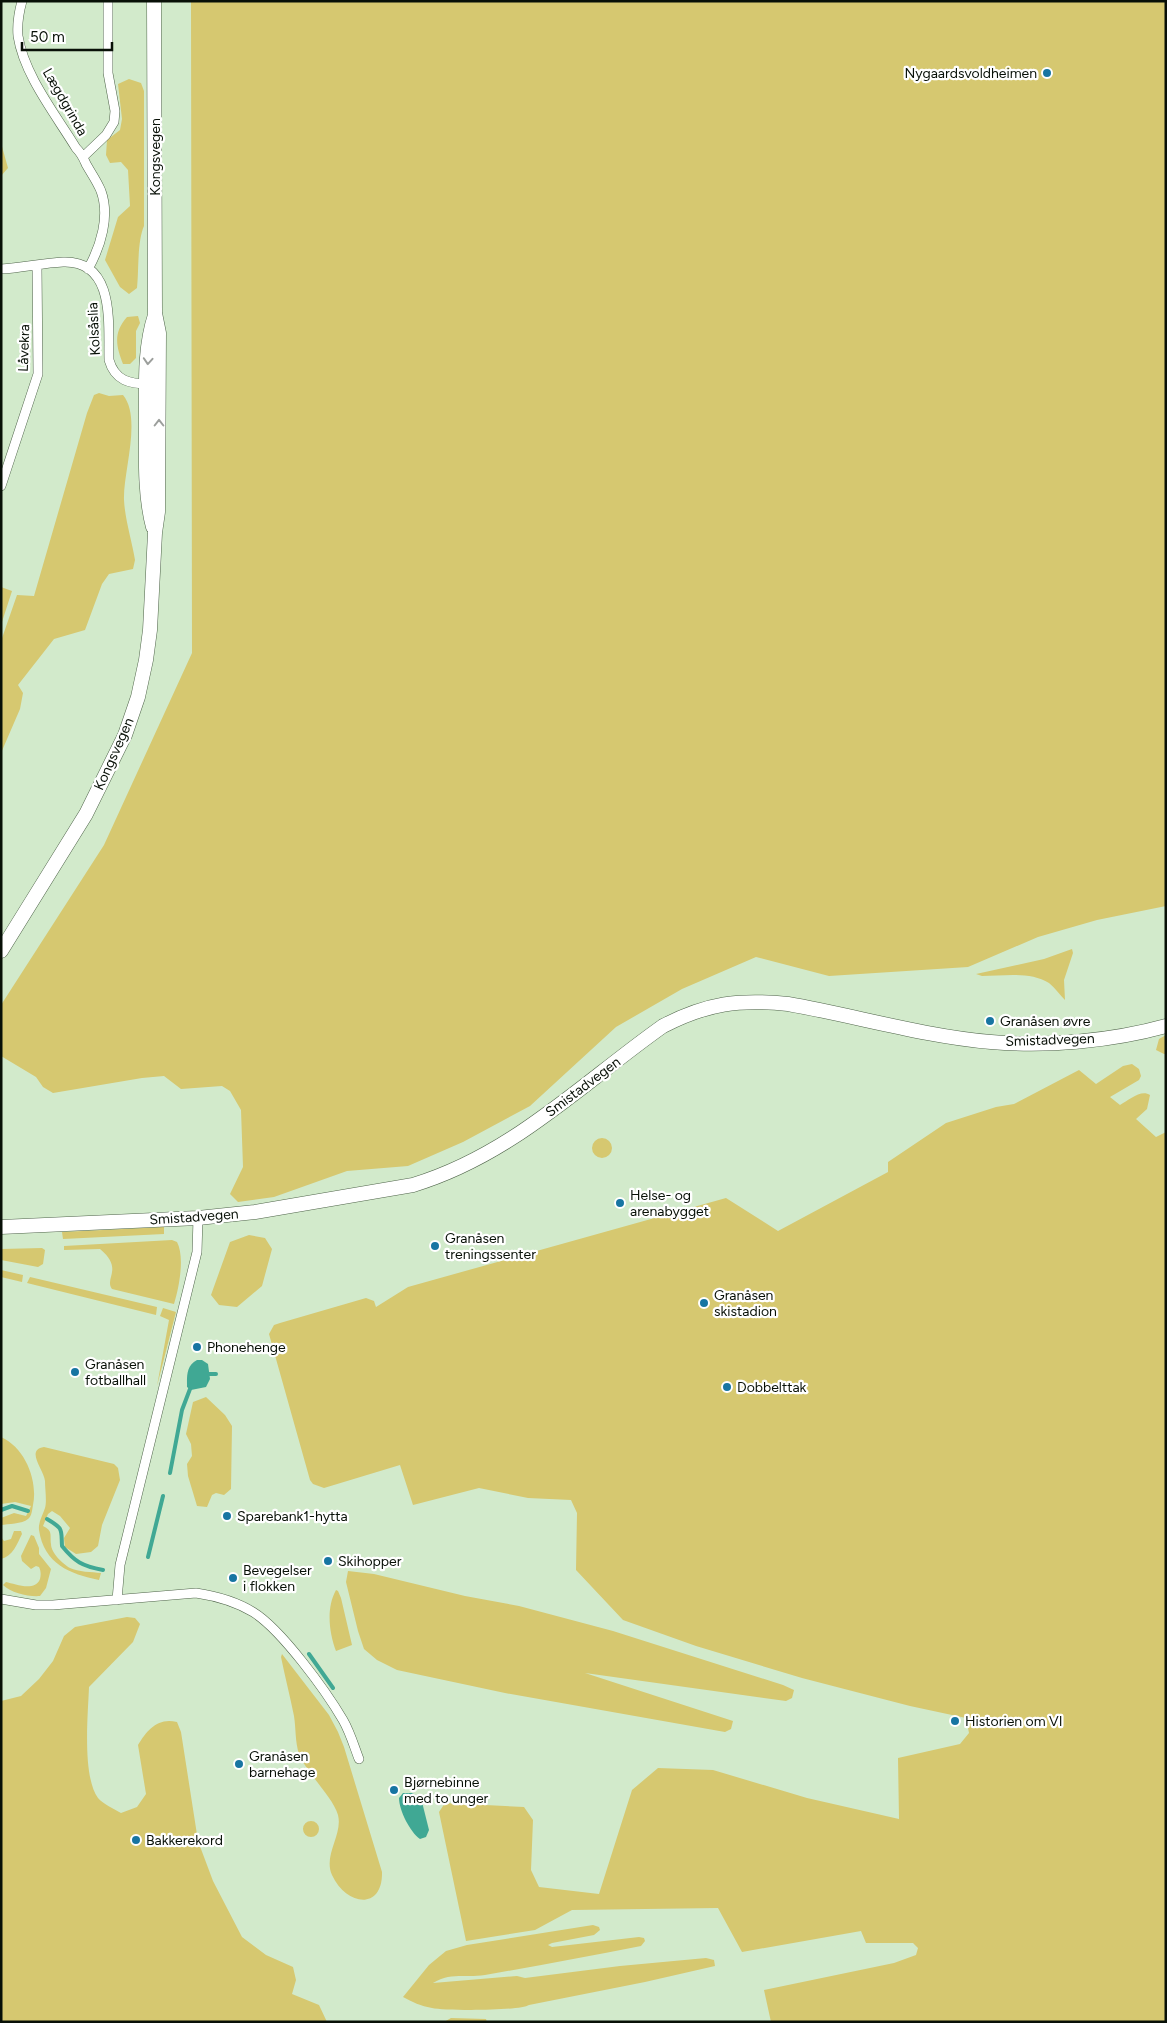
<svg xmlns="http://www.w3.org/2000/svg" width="1167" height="2023" viewBox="0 0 1167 2023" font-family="Figtree,sans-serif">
  <rect width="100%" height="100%" fill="#d2eacb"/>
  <path fill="#d6c870" d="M 191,1 L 1166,1 L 1166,906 L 1097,920 L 1038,937 L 968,967 L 829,976 L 756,957 L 682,989 L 616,1027 L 530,1106 L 463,1142 L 408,1166 L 347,1171 L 274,1197 L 238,1202 L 230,1194 L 243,1167 L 241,1110 L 230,1091 L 222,1086 L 181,1089 L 164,1076 L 142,1078 L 53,1093 L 43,1087 L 36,1077 L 1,1056 L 1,1005 L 104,845 L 192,653 Z
    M 129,79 L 141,83 L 144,91 L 144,226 C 137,242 139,270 137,288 L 129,294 L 120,287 L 105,260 L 118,217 L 130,206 L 128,170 L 121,162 L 110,163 L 106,155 L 107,140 L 120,130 L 122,119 L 118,84 Z
    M 1,143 L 8,168 L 1,176 Z
    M 138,316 L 140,323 L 136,331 L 136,358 L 130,364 L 123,364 C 116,346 113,333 127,317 Z
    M 99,393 L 109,396 L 123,395 C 142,418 123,472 124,500 C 125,520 132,541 135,560 L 133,569 L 109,574 L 102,584 L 85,630 L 54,639 L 18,685 L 23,693 L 20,709 L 1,753 L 1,641 L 17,595 L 34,596 L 87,413 L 94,395 Z
    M 1,587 L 12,591 L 1,625 Z
    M 1072,949 L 1073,953 L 1064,980 L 1065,1000 C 1060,995 1055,988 1049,983 C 1030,971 1003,976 982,976 L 976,974 L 1044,959 Z
    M 1166,1035 L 1166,1054 L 1164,1054 L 1156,1050 L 1159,1039 Z
    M 1132,1064 L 1139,1069 L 1141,1076 L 1139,1080 L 1110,1097 L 1120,1105 C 1129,1100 1141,1089 1150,1095 L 1147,1109 L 1136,1119 L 1156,1137 L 1166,1132 L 1166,2022 L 771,2022 L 764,1990 L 894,1963 L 916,1955 L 918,1948 L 913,1943 L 866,1943 L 861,1931 L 742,1952 L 718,1908 L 572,1910 L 535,1930 L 466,1941 L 439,1812 L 445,1803 L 524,1807 L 533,1820 L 531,1870 L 539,1887 L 599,1894 L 632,1790 L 658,1768 L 713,1770 L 807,1798 L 899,1819 L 898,1758 L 960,1744 L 969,1733 L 966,1718 L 910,1706 L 802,1678 L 696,1646 L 623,1620 L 576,1570 L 577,1513 L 571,1500 L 528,1498 L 479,1488 L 413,1505 L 400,1465 L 324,1488 L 313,1484 L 310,1480 L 269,1334 L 274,1325 L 280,1323 L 366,1298 L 374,1301 L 376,1307 L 408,1287 L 726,1198 L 778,1231 L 888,1172 L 888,1162 L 946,1123 L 996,1107 L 1014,1104 L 1079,1070 L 1096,1084 L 1123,1066 Z
    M592 1148a10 10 0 1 1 20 0a10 10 0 1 1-20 0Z
    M 164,1227 L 164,1234 L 63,1239 L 62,1232 Z
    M 249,1235 L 265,1238 L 272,1249 L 262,1286 L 237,1307 L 219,1305 L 211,1295 L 230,1242 Z
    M 172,1240 L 177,1242 C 185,1257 179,1288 174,1304 L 112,1289 C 104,1278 124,1269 100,1249 L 64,1250 L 64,1246 Z
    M 42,1248 L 45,1250 L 43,1264 L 38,1267 L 1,1260 L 1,1249 Z
    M 1,1270 L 23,1275 L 22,1282 L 1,1277 Z
    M 30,1277 L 157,1307 L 156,1315 L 27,1283 Z
    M 163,1308 L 176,1312 L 157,1386 L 169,1320 L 160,1316 Z
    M 206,1397 L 225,1415 L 232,1426 L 231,1489 L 224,1495 L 216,1493 L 212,1495 L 207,1507 L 197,1506 L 188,1476 L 187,1464 L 192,1456 L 191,1444 L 186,1434 L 193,1402 Z
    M 1,1437 C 26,1448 38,1482 33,1505 C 32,1510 32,1516 28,1519 C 22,1524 8,1524 1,1525 L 1,1518 L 14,1513 L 26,1516 L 31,1506 L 15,1502 L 1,1504 Z
    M 44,1447 L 114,1464 L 118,1468 L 120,1480 L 102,1525 L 98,1546 L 91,1552 L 76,1554 L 65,1547 L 64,1538 L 70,1528 L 60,1516 L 52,1511 L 48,1514 L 43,1526 C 53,1531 50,1534 51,1544 C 51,1553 63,1564 70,1568 C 78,1572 92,1572 101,1573 L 99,1580 C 70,1574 44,1564 39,1530 C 38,1522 43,1515 45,1508 C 47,1501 45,1489 45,1481 C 44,1470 25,1450 44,1447 Z
    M 14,1531 L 21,1531 L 22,1534 C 17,1544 13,1556 1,1559 L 1,1537 L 4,1541 L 11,1539 Z
    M 31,1535 L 34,1536 L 39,1548 L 39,1554 L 51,1569 L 46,1588 L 40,1596 C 29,1597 11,1593 3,1585 L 6,1582 C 15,1584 35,1592 40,1579 C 41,1575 41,1571 39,1567 L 36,1566 L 31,1569 L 22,1561 L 21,1556 Z
    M 348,1571 L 374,1574 L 465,1596 L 519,1606 L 613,1631 L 783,1685 L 794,1690 L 792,1698 L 786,1701 L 585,1673 L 733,1721 L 731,1729 L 725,1732 L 505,1693 L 397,1670 L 377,1660 L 364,1649 L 358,1631 L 346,1582 Z
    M 336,1590 L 338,1591 L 341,1598 L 352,1645 L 336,1651 C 329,1632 326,1608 336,1590 Z
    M 127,1617 L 135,1618 L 140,1624 L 133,1642 L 89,1687 C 88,1714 82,1776 98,1798 C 103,1804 114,1809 121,1813 L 137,1807 L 146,1794 L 138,1745 C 147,1730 158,1717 177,1722 L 181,1732 L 198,1841 L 213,1881 L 242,1937 L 266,1955 L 293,1967 L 296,1980 L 292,1994 L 319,2005 L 327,2022 L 1,2022 L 1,1701 L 21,1696 L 39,1679 L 53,1661 L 64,1636 L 75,1627 Z
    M 282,1654 L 329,1715 L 338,1732 L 344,1747 L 382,1872 C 383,1911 346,1906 332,1875 C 323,1855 343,1835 338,1815 C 333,1797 307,1774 299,1754 C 295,1742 296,1729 294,1716 C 290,1696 285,1677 281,1657 Z
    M303 1829a8 8 0 1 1 16 0a8 8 0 1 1-16 0Z
    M 593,1925 L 599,1927 L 600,1930 L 594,1935 L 552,1943 L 548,1945 L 552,1947 L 639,1937 L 644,1938 L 645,1941 L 641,1946 C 589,1956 537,1966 485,1975 C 466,1978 450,1972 433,1983 L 517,1976 L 525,1978 L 620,1966 L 706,1958 L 714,1960 L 715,1966 L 645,1982 L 529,2005 C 520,2011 445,2011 432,2008 C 421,2006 412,2002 403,1997 L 429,1965 L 446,1951 L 467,1945 Z
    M 451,2018 L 486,2019 L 487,2022 L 444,2022 Z"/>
  <path fill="#40a894" d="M 197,1360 L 202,1360 L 208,1364 L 210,1379 L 206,1387 L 191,1390 L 187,1387 C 187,1376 186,1366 197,1360 Z
    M 403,1793 L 412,1793 L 421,1798 L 429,1830 L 426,1837 L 420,1839 C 410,1832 399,1810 399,1798 Z"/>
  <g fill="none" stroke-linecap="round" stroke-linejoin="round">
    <path stroke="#40a894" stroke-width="4" d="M 209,1374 L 216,1374
      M 170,1473 L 182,1410 L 190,1389
      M 1,1510 L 12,1506 L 28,1511
      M 47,1519 C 64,1529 61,1529 62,1546 C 75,1562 82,1566 103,1570
      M 148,1557 L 163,1496
      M 309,1654 L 333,1688"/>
    <defs>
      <path id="street" d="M 22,1 C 19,12 17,25 18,36 C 24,75 56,115 76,148 C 82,154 83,157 86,164 C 91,173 97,181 101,191 C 110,216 101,246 88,269
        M 84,156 L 106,135 L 114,122 L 115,111 L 108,73 L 108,1
        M 1,269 C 22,268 42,263 63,262 C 116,260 108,325 109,360 C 115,381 130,384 149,384
        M 1,486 L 38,374 L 37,266
        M 1,1599 L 36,1605 L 53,1605 L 196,1593 C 216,1596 235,1601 253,1612 C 281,1629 326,1691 343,1720 C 350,1732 354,1746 359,1759
        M 117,1600 L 120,1565 L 197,1252 L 198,1218"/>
      <path id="secondary" d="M 153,527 C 144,493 146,454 146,419 C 146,385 144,348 155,315
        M 1,951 L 86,814 L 125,735 L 138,697 L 146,660 L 150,630 L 155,533 L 158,512 L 159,333 L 155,313 L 154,1
        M 1,1227 L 198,1218 L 255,1212 L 413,1185 C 512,1155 581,1084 663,1026 C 708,1003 739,999 788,1004 C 856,1016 923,1036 991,1042 C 1047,1047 1112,1041 1166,1026"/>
    </defs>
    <use href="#street" stroke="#4f644a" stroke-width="10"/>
    <use href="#secondary" stroke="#4f644a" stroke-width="15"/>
    <use href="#street" stroke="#fff" stroke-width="9"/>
    <use href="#secondary" stroke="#fff" stroke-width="14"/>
  </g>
  <defs><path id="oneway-chevron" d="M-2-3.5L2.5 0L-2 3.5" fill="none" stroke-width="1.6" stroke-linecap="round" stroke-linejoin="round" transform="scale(1.25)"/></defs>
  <g stroke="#9c9f9c">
    <use href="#oneway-chevron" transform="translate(148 361) rotate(94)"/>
    <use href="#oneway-chevron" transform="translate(159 423) rotate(-90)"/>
  </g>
  <g fill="#1775a2" stroke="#fff" stroke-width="2">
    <circle cx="1047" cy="73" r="5"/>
    <circle cx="990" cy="1021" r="5"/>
    <circle cx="620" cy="1203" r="5"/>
    <circle cx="435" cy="1246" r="5"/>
    <circle cx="704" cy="1303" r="5"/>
    <circle cx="197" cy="1347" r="5"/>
    <circle cx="75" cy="1372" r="5"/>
    <circle cx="727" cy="1387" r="5"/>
    <circle cx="227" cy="1516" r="5"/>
    <circle cx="328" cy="1561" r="5"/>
    <circle cx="233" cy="1578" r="5"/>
    <circle cx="955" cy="1721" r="5"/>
    <circle cx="239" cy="1764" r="5"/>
    <circle cx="394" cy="1790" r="5"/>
    <circle cx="136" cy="1840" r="5"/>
  </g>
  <g text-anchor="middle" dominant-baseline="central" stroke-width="4.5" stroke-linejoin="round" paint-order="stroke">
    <g font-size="14" fill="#081007" stroke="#fff" text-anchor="start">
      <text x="1037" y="73" text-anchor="end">Nygaardsvoldheimen</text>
      <text x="1000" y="1021">Granåsen øvre</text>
      <text x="630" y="1195">Helse- og<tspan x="630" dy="16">arenabygget</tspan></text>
      <text x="445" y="1238">Granåsen<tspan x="445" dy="16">treningssenter</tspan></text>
      <text x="714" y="1295">Granåsen<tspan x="714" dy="16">skistadion</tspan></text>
      <text x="207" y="1347">Phonehenge</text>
      <text x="85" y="1364">Granåsen<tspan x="85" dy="16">fotballhall</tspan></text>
      <text x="737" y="1387">Dobbelttak</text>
      <text x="237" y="1516">Sparebank1-hytta</text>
      <text x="338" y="1561">Skihopper</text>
      <text x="243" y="1570">Bevegelser<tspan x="243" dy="16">i flokken</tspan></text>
      <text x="965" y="1721">Historien om VI</text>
      <text x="249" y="1756">Granåsen<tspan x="249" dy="16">barnehage</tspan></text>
      <text x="404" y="1782">Bjørnebinne<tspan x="404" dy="16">med to unger</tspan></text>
      <text x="146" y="1840">Bakkerekord</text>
    </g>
    <g font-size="14" fill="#081007" stroke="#fff">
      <text transform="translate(65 102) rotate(60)">Lægdgrinda</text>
      <text transform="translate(155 157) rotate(-90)">Kongsvegen</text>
      <text transform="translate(94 329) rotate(-93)">Kolsåslia</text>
      <text transform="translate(24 348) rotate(-88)">Låvekra</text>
      <text transform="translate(114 754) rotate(-66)">Kongsvegen</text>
      <text transform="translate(1050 1040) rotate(-2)">Smistadvegen</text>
      <text transform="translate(583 1087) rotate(-37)">Smistadvegen</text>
      <text transform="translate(194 1217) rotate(-4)">Smistadvegen</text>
    </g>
  </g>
  <rect width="1167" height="2023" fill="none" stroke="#081007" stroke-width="5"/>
  <path d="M22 42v8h90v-8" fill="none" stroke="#081007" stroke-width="2.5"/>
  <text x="30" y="42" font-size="15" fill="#081007" stroke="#ffffff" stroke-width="4" paint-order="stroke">50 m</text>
</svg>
